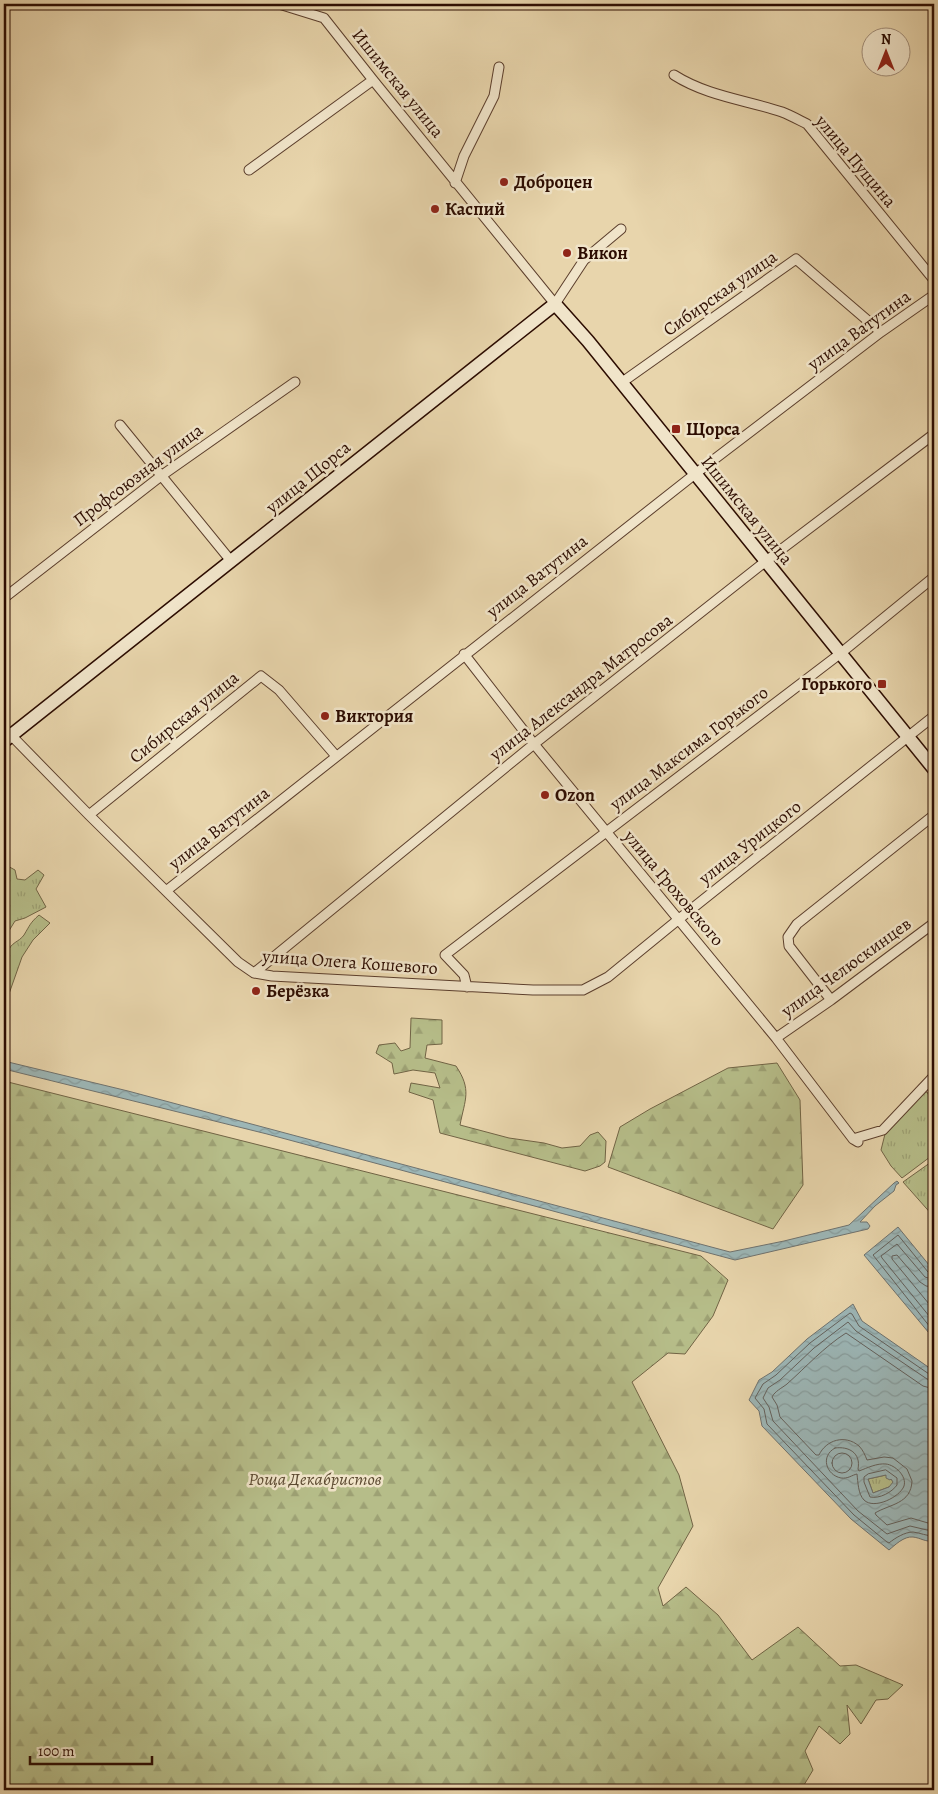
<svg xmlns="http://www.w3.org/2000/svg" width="938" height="1794" viewBox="0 0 938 1794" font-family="Alegreya,serif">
  <defs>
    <pattern id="grass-tufts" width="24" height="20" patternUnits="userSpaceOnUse" patternTransform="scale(1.25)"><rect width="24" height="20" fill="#b6bd89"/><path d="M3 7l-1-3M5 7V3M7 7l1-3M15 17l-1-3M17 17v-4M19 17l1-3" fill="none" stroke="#9da174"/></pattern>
    <pattern id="forest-firs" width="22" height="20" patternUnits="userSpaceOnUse" patternTransform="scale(1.25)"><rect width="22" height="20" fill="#b6bd89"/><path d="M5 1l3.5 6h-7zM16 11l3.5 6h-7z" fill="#9da174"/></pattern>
    <pattern id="water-waves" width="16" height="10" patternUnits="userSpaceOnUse" patternTransform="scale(1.25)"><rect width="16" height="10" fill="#9cb6b6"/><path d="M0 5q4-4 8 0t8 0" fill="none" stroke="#879b9b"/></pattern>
  </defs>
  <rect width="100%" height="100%" fill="#e8d5ac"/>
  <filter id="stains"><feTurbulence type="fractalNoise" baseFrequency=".004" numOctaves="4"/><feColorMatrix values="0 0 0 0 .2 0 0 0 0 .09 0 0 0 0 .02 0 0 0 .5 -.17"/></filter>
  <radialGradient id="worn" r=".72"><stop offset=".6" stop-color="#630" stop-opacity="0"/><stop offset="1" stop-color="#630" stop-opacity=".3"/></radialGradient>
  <path fill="url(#grass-tufts)" stroke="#716445" d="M 4,864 L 15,870 L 17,879 L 25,880 L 38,870 L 44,875 L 36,889 L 46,907 L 25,918 L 15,921 L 7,934 L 4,936 Z
    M 39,915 L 50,923 L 33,940 L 22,957 L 4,1008 L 4,951 L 7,953 C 12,941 18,943 24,935 C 30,925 30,923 39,915 Z
    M 927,1092 L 934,1105 L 934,1154 L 902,1178 L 891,1166 L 881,1150 L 885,1134 L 921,1093 Z
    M 934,1160 L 934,1217 L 903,1182 Z
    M 886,1475 L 894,1482 L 889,1487 L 873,1493 L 868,1479 Z"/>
  <path fill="url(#forest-firs)" stroke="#716445" d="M 411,1018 L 442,1020 L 442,1044 L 427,1045 L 425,1058 L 456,1066 C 472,1090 465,1099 460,1125 L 509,1138 L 544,1143 L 562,1148 L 580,1146 L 590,1135 L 598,1132 L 606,1141 L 605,1162 L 600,1166 L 585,1171 L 440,1133 L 433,1100 L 409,1092 L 411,1083 L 440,1088 L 435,1073 L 413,1070 L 394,1074 L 392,1063 L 376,1053 L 379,1045 L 395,1043 L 401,1051 L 410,1048 Z
    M 777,1063 L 800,1100 L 803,1185 L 773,1229 L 608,1167 L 620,1127 L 650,1109 L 728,1068 Z
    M 4,1081 L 701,1256 L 728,1280 L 713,1316 L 685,1354 L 668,1353 L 632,1382 L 679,1475 L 693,1526 L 658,1588 L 663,1606 L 686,1587 L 718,1615 L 752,1660 L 798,1627 L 840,1666 L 856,1665 L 903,1685 L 888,1699 L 876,1700 L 861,1724 L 847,1705 L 850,1734 L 840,1744 L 819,1726 L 805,1751 L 813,1770 L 801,1790 L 4,1790 Z"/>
  <path fill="url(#water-waves)" stroke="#6f726e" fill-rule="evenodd" d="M 4,1061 L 128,1091 L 730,1252 L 784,1241 L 849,1225 L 894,1183 L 897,1181 L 899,1183 L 896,1185 L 894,1191 L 875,1206 L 860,1222 L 867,1222 L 870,1226 L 868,1229 L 735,1260 L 267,1134 L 4,1069 Z
    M 898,1227 L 934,1271 L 934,1339 L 864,1255 Z
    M 853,1304 L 862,1321 L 934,1371 L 933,1541 C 925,1542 921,1538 913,1537 C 904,1536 895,1545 889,1550 L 851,1519 L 762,1426 L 759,1411 L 749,1400 L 759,1380 L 772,1372 L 807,1339 ZM 886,1475 L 886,1478 L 890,1480 L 891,1479 L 893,1482 L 889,1487 L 873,1493 L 868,1479 Z"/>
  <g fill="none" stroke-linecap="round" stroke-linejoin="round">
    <path stroke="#64615c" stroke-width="1" d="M 934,1274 L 928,1272 L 898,1235 L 873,1255 L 934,1332
      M 934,1280 L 925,1277 L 897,1244 L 881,1256 L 882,1258 L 934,1322
      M 934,1287 L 926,1286 L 920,1282 L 897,1255 L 892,1256 L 892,1259 L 934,1310
      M 934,1375 L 929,1374 L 859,1326 L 852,1314 L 850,1313 L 810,1343 L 776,1375 L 763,1384 L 755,1398 L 764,1409 L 767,1424 L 854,1515 L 887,1542 L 889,1543 C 895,1538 905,1532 913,1532 C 921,1533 926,1536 934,1536
      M 934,1381 L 927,1379 L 856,1331 L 848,1322 L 814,1348 L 780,1380 L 768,1388 L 763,1398 L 769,1407 L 773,1421 L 858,1511 L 887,1534 L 910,1526 L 927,1530 L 934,1530
      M 934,1389 L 923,1386 L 846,1333 C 824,1347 806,1367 787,1384 C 782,1388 775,1391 772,1397 L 777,1405 L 780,1417 L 816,1455 L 819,1455 C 826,1440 845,1434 859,1446 C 863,1450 865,1455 867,1460 L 884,1457 L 893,1458 L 907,1469 L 912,1481 C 911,1504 890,1504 875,1513 L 876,1515 L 887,1525 L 911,1518 L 928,1523 L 934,1522
      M 835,1448 C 849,1446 861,1453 858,1469 L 859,1471 C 867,1468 877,1463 886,1464 C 895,1465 907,1476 904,1486 C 900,1497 874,1510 864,1500 C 858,1494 858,1482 857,1474 C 852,1475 848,1479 841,1478 C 826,1475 820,1456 835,1448 Z
      M832 1463a10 10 0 1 1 20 0a10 10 0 1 1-20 0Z
      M 886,1470 L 897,1478 L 897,1485 C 892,1492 880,1499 870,1497 L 864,1482 L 864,1477 L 868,1474 Z"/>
    <defs>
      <path id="street" d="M 279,4 L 324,18 L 373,80 L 555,304 L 584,260 L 621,229
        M 674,75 C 707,96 746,100 782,112 C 790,115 799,120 807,124 L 934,280
        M 249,170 L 373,80
        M 455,183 L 464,156 L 494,96 L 499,67
        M 621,383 L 796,259 L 881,332
        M 120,425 L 231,561
        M 4,598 L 161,476 L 295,382
        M 464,654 L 534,744 L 776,1038 L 853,1139 L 858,1142
        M 4,728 L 89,815 L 238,962 L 254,973 L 272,976 L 533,990 L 583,990 L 608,977 L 679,919 L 934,716
        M 89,815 L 261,676 L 279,690 L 336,756
        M 166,891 L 695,474 L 881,332 L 934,295
        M 254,973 L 534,744 L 766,561 L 934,434
        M 467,987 L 464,975 L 445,955 L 841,653 L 934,577
        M 831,1000 L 789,946 L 788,937 L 797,924 L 934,815
        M 776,1038 L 831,1000 L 934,923
        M 853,1139 L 883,1130 L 934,1076"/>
      <path id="secondary" d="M 4,741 L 555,304 L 588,341 L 934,769"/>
    </defs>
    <use href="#street" stroke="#5b3e2c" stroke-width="11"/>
    <use href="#secondary" stroke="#2c0c01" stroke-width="15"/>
    <use href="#street" stroke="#f0e4c9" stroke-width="9"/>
    <use href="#secondary" stroke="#f0e4c9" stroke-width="12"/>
  </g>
  <g fill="#8f2418" stroke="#f0e4c9" stroke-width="2">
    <circle cx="504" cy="182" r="5"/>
    <circle cx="435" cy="209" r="5"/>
    <circle cx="567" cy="253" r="5"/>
    <rect x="671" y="424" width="10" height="10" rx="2.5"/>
    <rect x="877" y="679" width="10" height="10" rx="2.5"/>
    <circle cx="325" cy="716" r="5"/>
    <circle cx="545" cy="795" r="5"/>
    <circle cx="256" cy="991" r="5"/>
  </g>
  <g text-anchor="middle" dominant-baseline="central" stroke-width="5" stroke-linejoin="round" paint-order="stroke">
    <g font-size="18" fill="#2c0c01" stroke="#f0e4c9">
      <text transform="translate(398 83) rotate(51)">Ишимская улица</text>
      <text transform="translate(856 161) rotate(50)">улица Пущина</text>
      <text transform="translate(720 293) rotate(-35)">Сибирская улица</text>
      <text transform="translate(859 330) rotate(-36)">улица Ватутина</text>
      <text transform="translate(138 475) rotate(-37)">Профсоюзная улица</text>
      <text transform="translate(308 477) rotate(-39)">улица Щорса</text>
      <text transform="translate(747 510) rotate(51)">Ишимская улица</text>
      <text transform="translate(537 576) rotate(-38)">улица Ватутина</text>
      <text transform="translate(581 687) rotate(-38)">улица Александра Матросова</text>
      <text transform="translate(184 717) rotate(-39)">Сибирская улица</text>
      <text transform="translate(689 748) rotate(-37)">улица Максима Горького</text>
      <text transform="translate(219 828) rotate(-38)">улица Ватутина</text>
      <text transform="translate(750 842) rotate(-38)">улица Урицкого</text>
      <text transform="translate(674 888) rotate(50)">улица Гроховского</text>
      <text transform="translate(350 962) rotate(4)">улица Олега Кошевого</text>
      <text transform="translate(846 967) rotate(-36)">улица Челюскинцев</text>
    </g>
    <g font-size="18" font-weight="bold" fill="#2c0c01" stroke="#f0e4c9" text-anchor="start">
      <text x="514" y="182">Доброцен</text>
      <text x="445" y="209">Каспий</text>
      <text x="577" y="253">Викон</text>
      <text x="686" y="429">Щорса</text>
      <text x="872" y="684" text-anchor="end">Горького</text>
      <text x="335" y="716">Виктория</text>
      <text x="555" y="795">Ozon</text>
      <text x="266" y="991">Берёзка</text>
    </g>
    <g font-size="18" font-style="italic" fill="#5c4a31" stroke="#f0e4c9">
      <text x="315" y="1479">Роща Декабристов</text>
    </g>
  </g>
  <rect width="938" height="1794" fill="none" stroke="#e8d5ac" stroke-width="20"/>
  <rect x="5" y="5" width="928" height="1784" fill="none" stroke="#2c0c01" stroke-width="2.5"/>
  <rect x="10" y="10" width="918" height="1774" fill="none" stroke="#2c0c01"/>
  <g transform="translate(886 52)"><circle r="24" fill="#f0e4c9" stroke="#a28e79"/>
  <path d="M0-4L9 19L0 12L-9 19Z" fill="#8f2418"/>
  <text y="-8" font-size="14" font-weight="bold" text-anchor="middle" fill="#2c0c01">N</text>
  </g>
  <path d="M30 1756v8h122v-8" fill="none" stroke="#2c0c01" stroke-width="2.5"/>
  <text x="38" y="1756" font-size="15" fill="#2c0c01" stroke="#f0e4c9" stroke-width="4" paint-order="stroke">100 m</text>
  <rect width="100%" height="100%" filter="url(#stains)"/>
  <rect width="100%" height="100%" fill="url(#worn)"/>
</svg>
